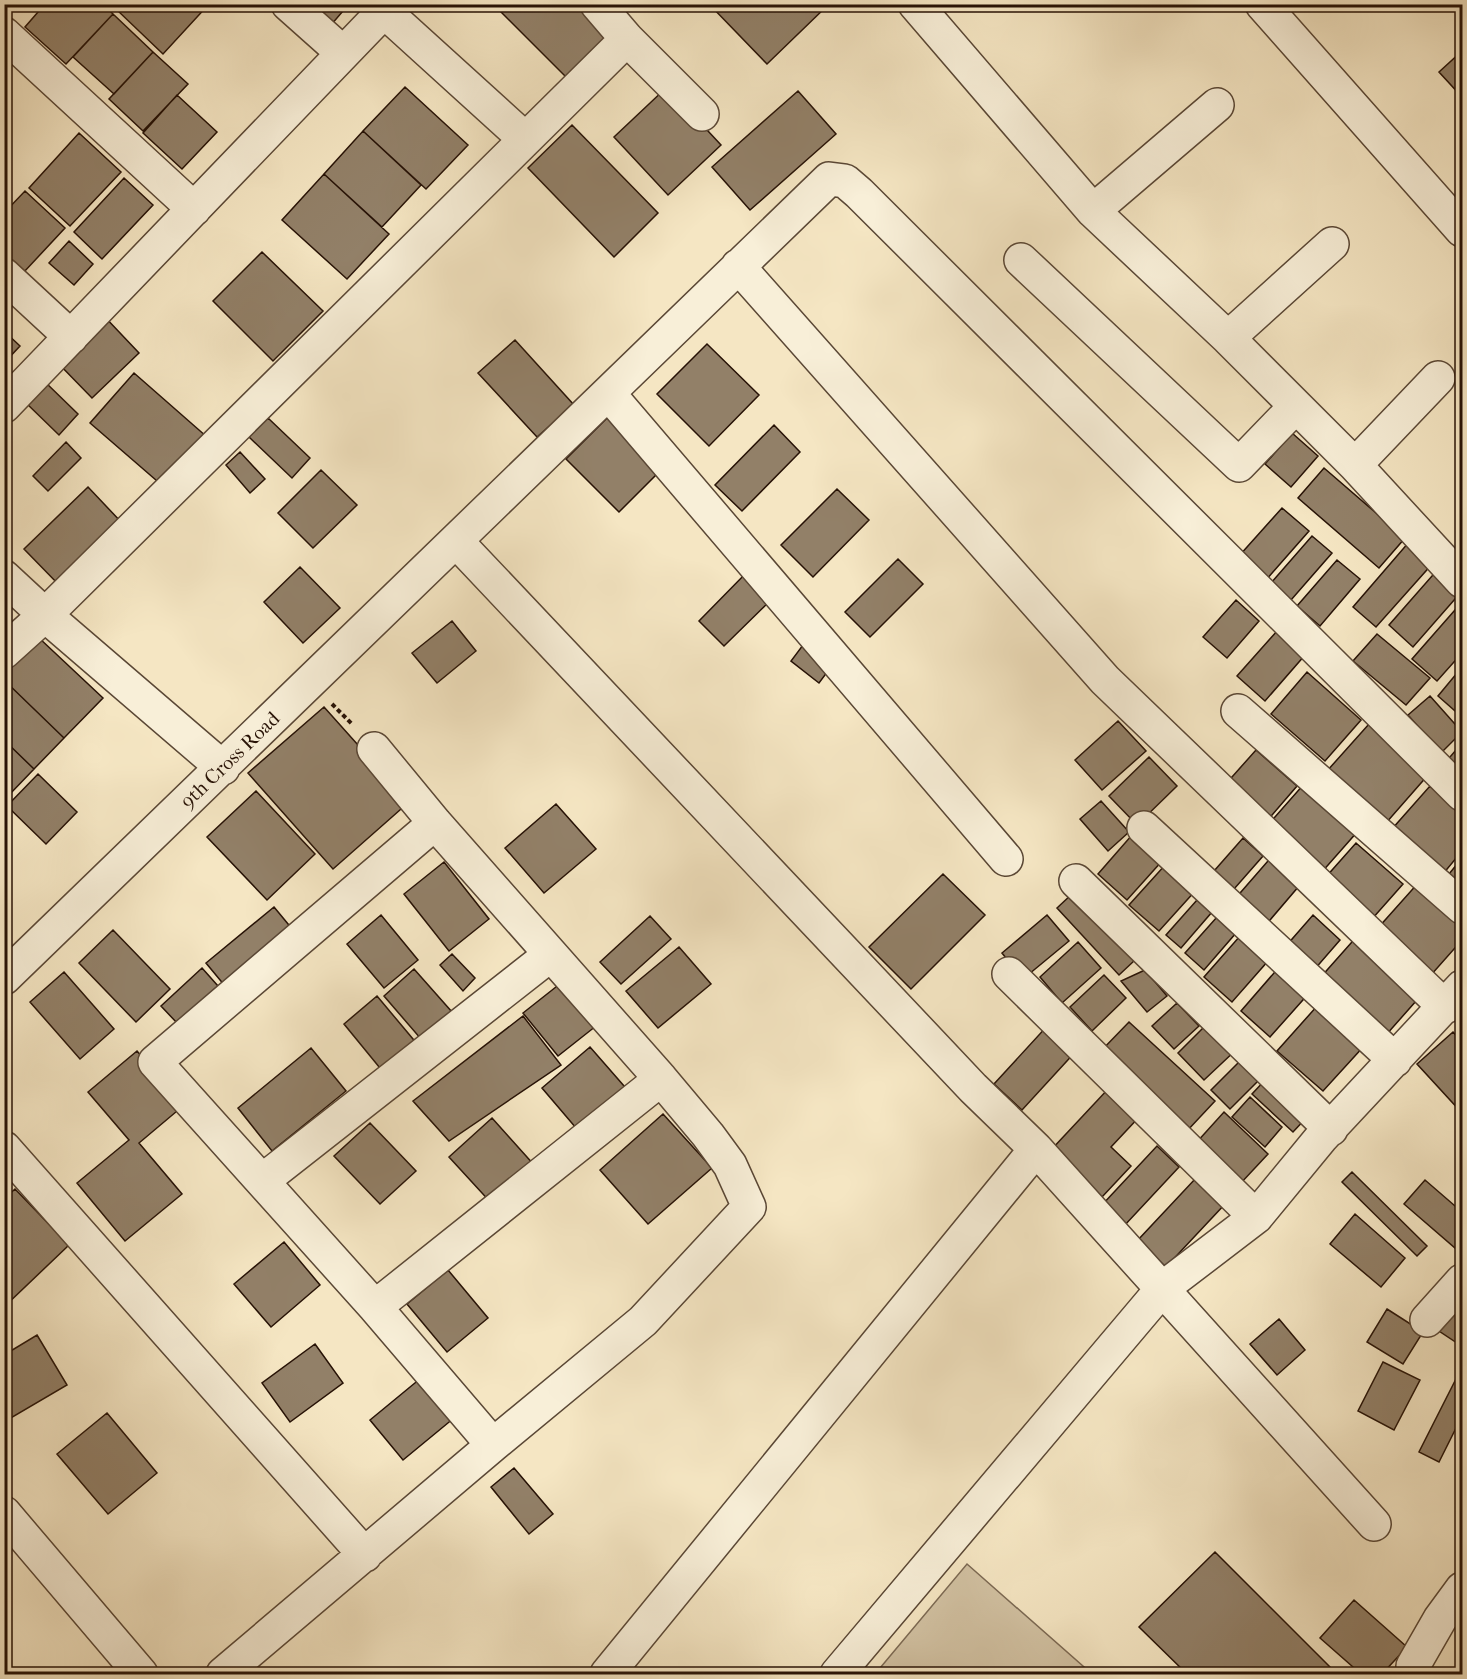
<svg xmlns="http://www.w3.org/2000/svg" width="1467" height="1679" viewBox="0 0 1467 1679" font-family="'IM FELL French Canon',serif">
  <rect width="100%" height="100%" fill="#f5e6c3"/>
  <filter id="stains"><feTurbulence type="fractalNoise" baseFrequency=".00333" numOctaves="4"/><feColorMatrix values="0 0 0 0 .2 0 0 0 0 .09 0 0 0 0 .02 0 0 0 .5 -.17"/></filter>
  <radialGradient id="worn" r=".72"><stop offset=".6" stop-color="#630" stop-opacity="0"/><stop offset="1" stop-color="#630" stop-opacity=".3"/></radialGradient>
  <path fill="#d2c2a3" stroke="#7c6a54" stroke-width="1.5" d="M 967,1564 L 1092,1674 L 875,1674 Z"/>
  <path fill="#928068" stroke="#271206" stroke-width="1.5" d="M 45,4 L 103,4 L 113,14 L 66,64 L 25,27 Z
    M 122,4 L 209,4 L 163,54 L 117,10 Z
    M 307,4 L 349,4 L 331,25 Z
    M 493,4 L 585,4 L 617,37 L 572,83 Z
    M 709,4 L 829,4 L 767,64 Z
    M 113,14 L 153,52 L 114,94 L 73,57 Z
    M 1462,51 L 1462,97 L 1439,72 Z
    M 153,52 L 188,84 L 143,131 L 109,99 Z
    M 405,87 L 468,145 L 426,189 L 363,131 Z
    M 667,87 L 721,145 L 668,195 L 614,137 Z
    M 798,91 L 836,134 L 750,210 L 712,167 Z
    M 177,95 L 217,132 L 182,169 L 143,133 Z
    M 572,125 L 658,213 L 614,257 L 528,168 Z
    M 363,131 L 421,185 L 382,227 L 324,174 Z
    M 79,133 L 121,172 L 70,226 L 29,188 Z
    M 324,174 L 389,234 L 347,279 L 282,220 Z
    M 124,178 L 153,205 L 102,259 L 74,232 Z
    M 25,191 L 65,228 L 24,272 L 4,253 L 4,213 Z
    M 69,241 L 93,264 L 74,285 L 49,263 Z
    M 262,252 L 323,311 L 273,361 L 213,301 Z
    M 103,315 L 139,353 L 92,398 L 56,361 Z
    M 4,331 L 20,346 L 4,363 Z
    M 515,340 L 574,405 L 537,437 L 478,373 Z
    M 707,344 L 759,395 L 709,446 L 657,394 Z
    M 134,373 L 207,437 L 164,487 L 90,423 Z
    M 43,380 L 78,414 L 59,435 L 23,400 Z
    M 608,417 L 661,470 L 619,512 L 566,459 Z
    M 268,418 L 310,458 L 292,478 L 249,437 Z
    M 774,425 L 800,452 L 742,511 L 715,485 Z
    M 1292,433 L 1318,456 L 1291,487 L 1265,464 Z
    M 66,442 L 81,458 L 48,491 L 33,476 Z
    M 240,452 L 265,479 L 250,493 L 226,465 Z
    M 1324,468 L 1405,538 L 1379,568 L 1298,498 Z
    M 321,470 L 357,505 L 313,548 L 278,513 Z
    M 88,487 L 123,524 L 60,586 L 24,549 Z
    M 837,489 L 869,520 L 813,577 L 781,545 Z
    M 1282,508 L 1309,531 L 1266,580 L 1239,556 Z
    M 1312,536 L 1332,553 L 1291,600 L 1271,583 Z
    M 1409,542 L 1433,563 L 1376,627 L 1353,607 Z
    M 898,559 L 923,584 L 870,637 L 845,612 Z
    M 1337,560 L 1360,579 L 1320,626 L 1297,606 Z
    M 300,567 L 340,608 L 303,643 L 264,602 Z
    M 1439,568 L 1462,591 L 1413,647 L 1389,625 Z
    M 748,571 L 774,597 L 724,646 L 699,621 Z
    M 1236,600 L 1259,621 L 1227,658 L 1203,637 Z
    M 1462,602 L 1462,653 L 1437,681 L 1412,659 Z
    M 452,621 L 476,651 L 437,683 L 412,653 Z
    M 1278,630 L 1305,655 L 1265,701 L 1237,676 Z
    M 1377,634 L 1430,678 L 1406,705 L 1353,661 Z
    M 38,637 L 103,698 L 64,738 L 4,680 L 4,672 Z
    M 806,641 L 834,663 L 819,683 L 791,661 Z
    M 1462,667 L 1462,717 L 1438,696 Z
    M 1307,672 L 1361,720 L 1325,761 L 1271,714 Z
    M 4,680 L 64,738 L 34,769 L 4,740 Z
    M 1430,696 L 1462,732 L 1441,753 L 1408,715 Z
    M 324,707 L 409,802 L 333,869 L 248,773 Z
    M 1118,721 L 1146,751 L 1102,790 L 1075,760 Z
    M 1369,724 L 1428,775 L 1386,823 L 1327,771 Z
    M 4,740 L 34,769 L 8,796 L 4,793 Z
    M 1462,743 L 1462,780 L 1444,764 Z
    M 1256,750 L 1297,786 L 1266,822 L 1224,786 Z
    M 1149,757 L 1177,786 L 1137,825 L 1109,796 Z
    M 38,774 L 77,812 L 46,844 L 7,806 Z
    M 1304,784 L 1358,831 L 1321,873 L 1267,826 Z
    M 1430,786 L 1462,814 L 1462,851 L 1443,874 L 1392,829 Z
    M 256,791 L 315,854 L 267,900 L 207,837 Z
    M 1101,801 L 1129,832 L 1108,851 L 1080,819 Z
    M 556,804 L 596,849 L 544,893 L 505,848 Z
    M 1132,835 L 1162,861 L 1127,900 L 1098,874 Z
    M 1243,838 L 1263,856 L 1227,897 L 1207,879 Z
    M 1356,843 L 1403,884 L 1372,919 L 1325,878 Z
    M 1275,853 L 1305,879 L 1264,927 L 1234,900 Z
    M 1462,858 L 1462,886 L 1449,874 Z
    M 444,862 L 489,919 L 449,951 L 404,894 Z
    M 1166,864 L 1196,890 L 1159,931 L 1129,905 Z
    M 943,874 L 985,915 L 911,989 L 869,947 Z
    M 1419,882 L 1462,921 L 1462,940 L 1431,975 L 1378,928 Z
    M 1073,893 L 1135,960 L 1119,975 L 1057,908 Z
    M 1197,900 L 1212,912 L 1181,948 L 1166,935 Z
    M 274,907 L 293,930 L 225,986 L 206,963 Z
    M 381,915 L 418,960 L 384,988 L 347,944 Z
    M 1047,915 L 1069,941 L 1023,979 L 1002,953 Z
    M 1313,915 L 1340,940 L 1314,970 L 1286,946 Z
    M 650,916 L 671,939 L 621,984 L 600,962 Z
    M 1217,917 L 1236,933 L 1204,970 L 1185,953 Z
    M 113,930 L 170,989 L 136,1022 L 79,963 Z
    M 1359,934 L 1424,992 L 1386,1035 L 1320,978 Z
    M 1240,936 L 1268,961 L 1232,1002 L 1204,977 Z
    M 1078,942 L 1101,968 L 1062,1003 L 1040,977 Z
    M 679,947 L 711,984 L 658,1028 L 626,991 Z
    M 452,954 L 475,978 L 463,991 L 440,965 Z
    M 1280,966 L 1310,992 L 1270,1037 L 1241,1011 Z
    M 202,968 L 218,986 L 177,1023 L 161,1006 Z
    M 414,969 L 452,1012 L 421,1039 L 384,996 Z
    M 1145,970 L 1167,996 L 1147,1012 L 1121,981 Z
    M 64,972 L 114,1029 L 80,1059 L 30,1002 Z
    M 1104,975 L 1126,998 L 1092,1031 L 1070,1007 Z
    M 561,983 L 596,1026 L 558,1056 L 523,1013 Z
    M 377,996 L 418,1045 L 384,1073 L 344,1024 Z
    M 1177,1003 L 1199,1026 L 1174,1049 L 1152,1026 Z
    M 1318,1005 L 1364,1046 L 1323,1091 L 1277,1051 Z
    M 523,1016 L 561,1065 L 449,1141 L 413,1101 Z
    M 1211,1020 L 1238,1048 L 1204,1080 L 1178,1053 Z
    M 1129,1022 L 1215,1101 L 1186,1132 L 1100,1052 Z
    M 1049,1024 L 1077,1050 L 1022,1110 L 994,1084 Z
    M 1453,1032 L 1462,1042 L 1462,1113 L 1417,1064 Z
    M 590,1047 L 631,1094 L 582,1135 L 542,1088 Z
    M 311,1048 L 346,1091 L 272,1151 L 238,1108 Z
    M 137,1051 L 183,1106 L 139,1143 L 182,1194 L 125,1241 L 77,1183 L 129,1140 L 88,1092 Z
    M 1246,1055 L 1265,1074 L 1230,1109 L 1211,1090 Z
    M 1266,1079 L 1307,1117 L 1293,1132 L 1252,1094 Z
    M 1109,1088 L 1140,1116 L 1111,1147 L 1131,1166 L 1102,1197 L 1051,1150 Z
    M 1250,1097 L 1282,1127 L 1265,1147 L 1232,1117 Z
    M 1224,1112 L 1268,1154 L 1240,1184 L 1196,1143 Z
    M 663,1114 L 712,1168 L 648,1224 L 600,1170 Z
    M 492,1118 L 535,1166 L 493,1205 L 449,1157 Z
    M 370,1123 L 416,1171 L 380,1204 L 334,1156 Z
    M 1157,1146 L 1179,1167 L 1124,1226 L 1102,1205 Z
    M 1352,1172 L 1427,1246 L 1417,1256 L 1342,1182 Z
    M 1196,1178 L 1225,1204 L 1166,1267 L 1137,1241 Z
    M 1425,1180 L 1462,1212 L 1462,1254 L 1404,1204 Z
    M 15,1189 L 69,1245 L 4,1307 L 4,1199 Z
    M 1355,1214 L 1405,1258 L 1381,1287 L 1330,1244 Z
    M 284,1242 L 320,1285 L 271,1327 L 234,1284 Z
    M 448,1270 L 488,1318 L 447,1352 L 407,1304 Z
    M 1457,1304 L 1462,1308 L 1462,1342 L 1460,1345 L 1439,1331 Z
    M 1387,1309 L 1423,1332 L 1403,1364 L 1367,1342 Z
    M 1279,1319 L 1305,1350 L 1277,1375 L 1250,1344 Z
    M 37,1335 L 67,1385 L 4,1422 L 4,1355 Z
    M 315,1344 L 343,1383 L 290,1422 L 262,1383 Z
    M 1383,1362 L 1420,1380 L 1394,1430 L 1358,1411 Z
    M 1462,1367 L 1462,1416 L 1439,1462 L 1419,1452 Z
    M 421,1378 L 454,1418 L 403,1460 L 370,1420 Z
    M 107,1413 L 157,1473 L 108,1514 L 57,1454 Z
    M 514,1468 L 553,1514 L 529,1534 L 491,1487 Z
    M 1215,1552 L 1337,1674 L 1187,1674 L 1139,1627 Z
    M 1354,1600 L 1407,1647 L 1382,1674 L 1361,1674 L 1320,1638 Z"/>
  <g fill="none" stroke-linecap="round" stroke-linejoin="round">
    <defs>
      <path id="minor" d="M 288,4 L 343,53
        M 597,4 L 627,39 L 702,114
        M 915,4 L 1093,211 L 1228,338 L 1355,465 L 1462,581
        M 1262,4 L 1462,230
        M 4,34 L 194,209
        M 1093,211 L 1217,105
        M 1021,260 L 1239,465 L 1296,406
        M 738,266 L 1105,680 L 1445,1007
        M 4,275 L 71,337
        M 1228,338 L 1332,244
        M 608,393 L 1006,859
        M 4,406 L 384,11 L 525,139
        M 1355,465 L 1438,378
        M 456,541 L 973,1088 L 1036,1149 L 1374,1524
        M 4,577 L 45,615 L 223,768
        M 4,652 L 45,615 L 627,39
        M 1238,711 L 1462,907
        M 435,823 L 155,1062 L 375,1307 L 493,1445
        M 1144,828 L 1395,1060
        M 1076,881 L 1331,1129
        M 1009,974 L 1256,1217
        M 4,978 L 829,179 L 845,181 L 859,193 L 1462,794
        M 4,1148 L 365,1555
        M 262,1181 L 550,955
        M 375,1307 L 661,1079
        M 1427,1320 L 1462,1281
        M 4,1513 L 141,1674
        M 223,1674 L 493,1445 L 643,1321 L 749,1207 L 730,1165 L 708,1135 L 661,1079 L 435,823 L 374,749
        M 607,1674 L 1036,1149
        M 837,1674 L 1163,1288 L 1256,1217 L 1321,1138 L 1462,987
        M 1413,1674 L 1413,1666 L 1440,1619 L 1462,1589"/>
    </defs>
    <use href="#minor" stroke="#5a4735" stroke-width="36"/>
    <path stroke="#271206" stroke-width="4" stroke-dasharray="4.5 3" stroke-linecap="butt" d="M 332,704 L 352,724"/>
    <use href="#minor" stroke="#f8efd8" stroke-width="33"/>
  </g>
  <g text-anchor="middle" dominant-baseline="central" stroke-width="6" stroke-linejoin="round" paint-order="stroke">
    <g font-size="20" fill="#271206" stroke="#f8efd8">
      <text transform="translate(230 760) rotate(-44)">9th Cross Road</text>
    </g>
  </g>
  <rect width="1467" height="1679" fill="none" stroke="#f5e6c3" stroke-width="24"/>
  <rect x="6" y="6" width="1455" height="1667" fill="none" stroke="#271206" stroke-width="3"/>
  <rect x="12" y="12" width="1443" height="1655" fill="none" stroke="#271206" stroke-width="1.5"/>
  <rect width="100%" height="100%" filter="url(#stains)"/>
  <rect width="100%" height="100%" fill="url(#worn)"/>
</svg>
